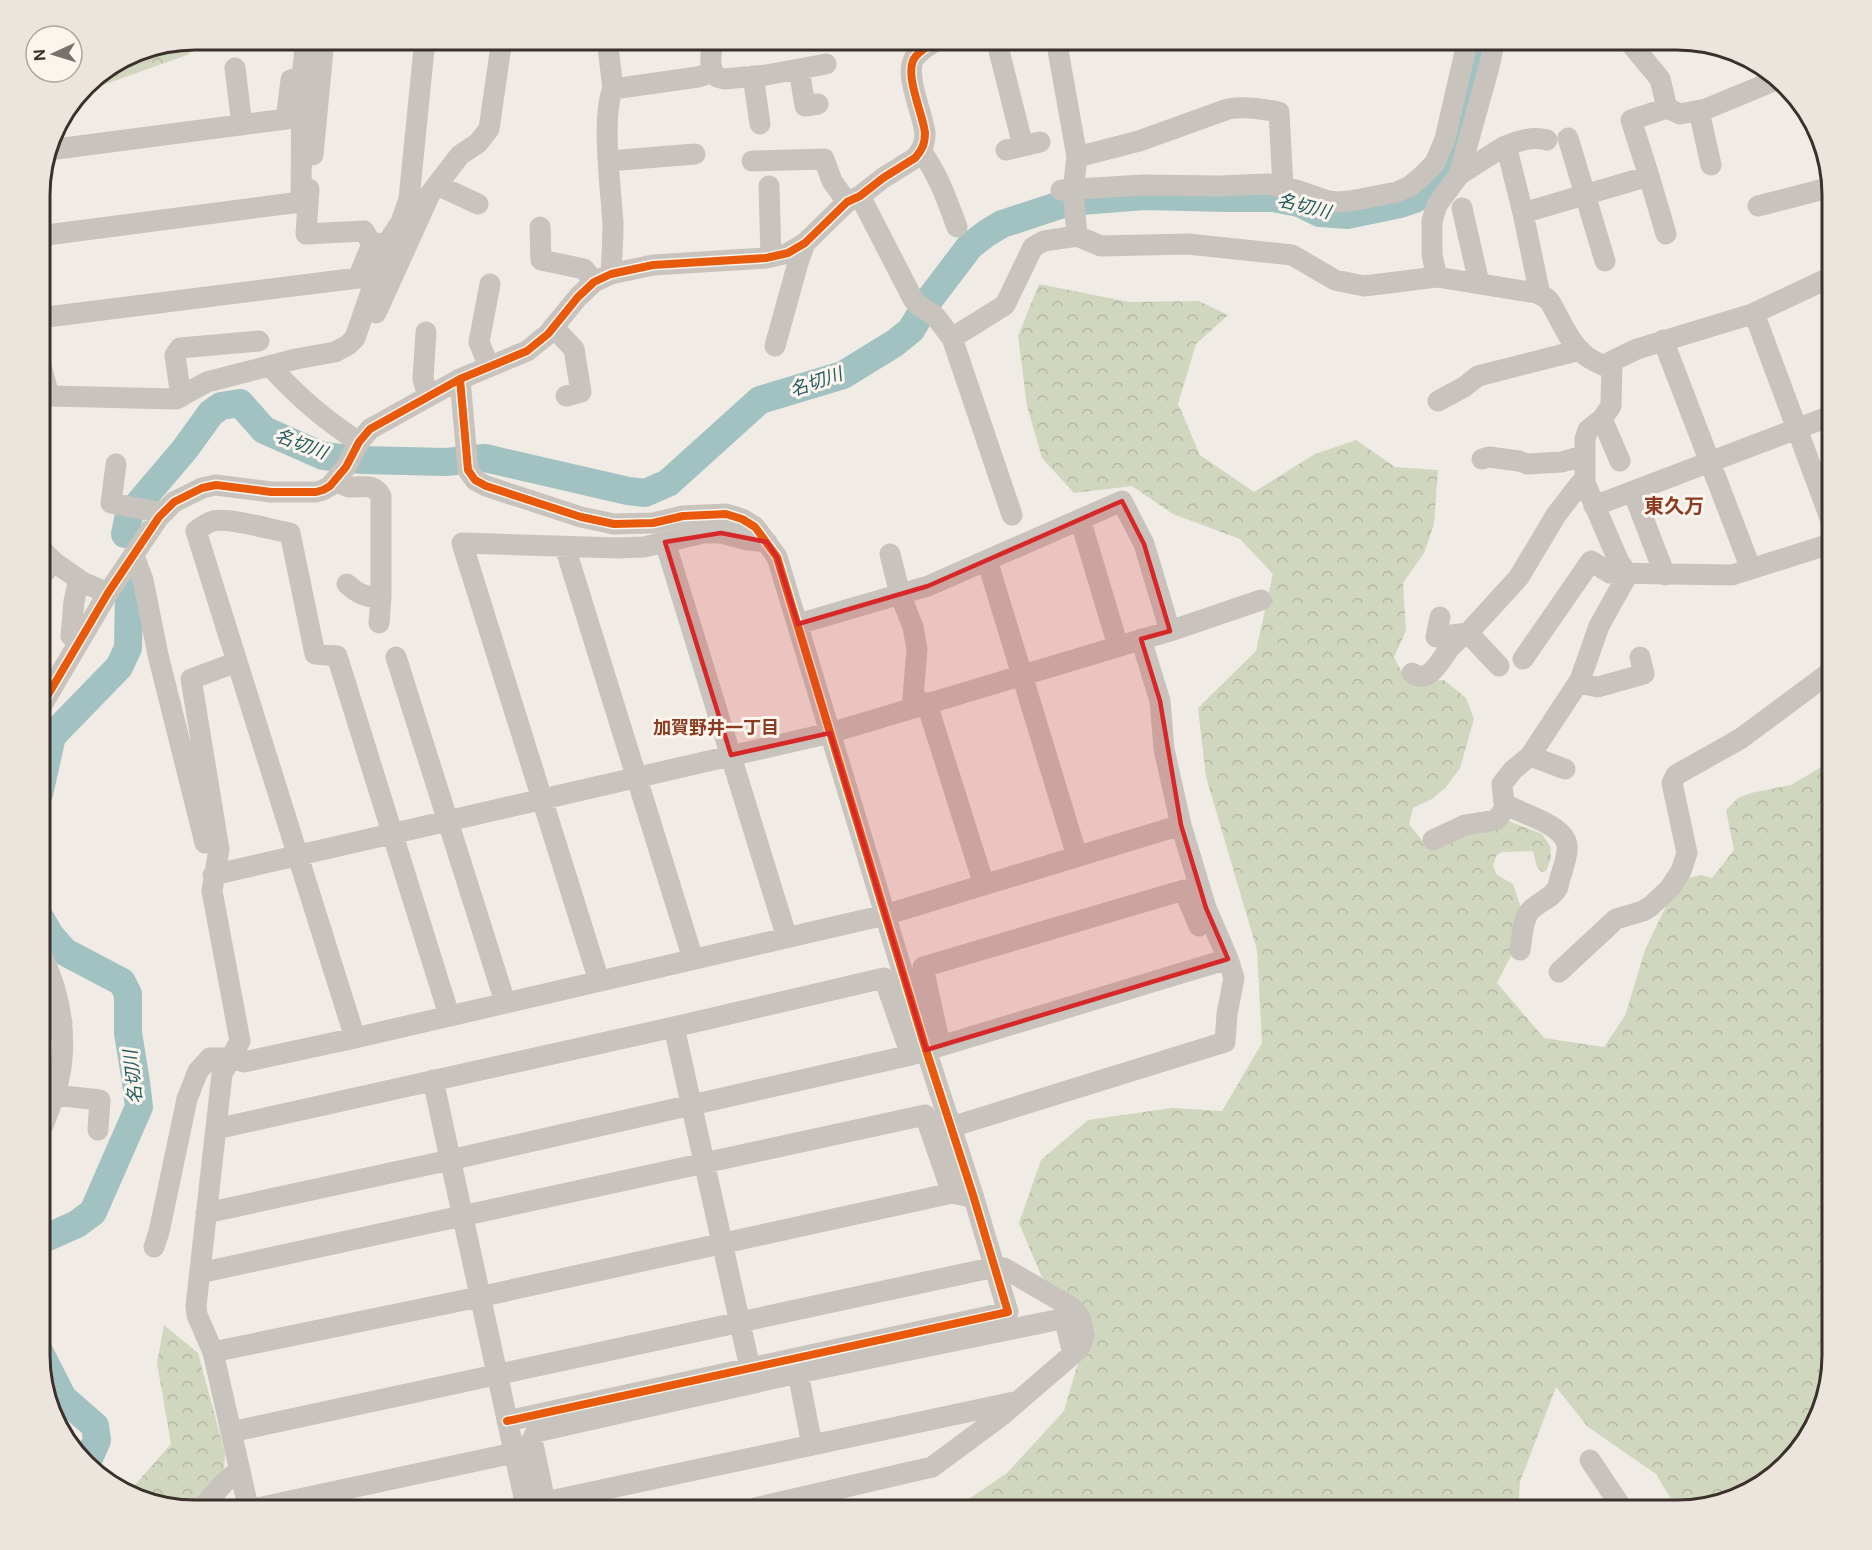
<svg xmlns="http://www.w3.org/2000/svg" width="1872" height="1550" viewBox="0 0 1872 1550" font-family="'DM Sans','Noto Sans JP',sans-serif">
  <defs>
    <pattern id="forest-crowns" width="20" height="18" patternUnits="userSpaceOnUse" patternTransform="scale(1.5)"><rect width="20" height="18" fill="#d1d6bf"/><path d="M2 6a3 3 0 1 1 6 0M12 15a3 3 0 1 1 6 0" fill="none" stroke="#b4b8a4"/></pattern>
  </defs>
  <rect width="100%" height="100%" fill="#f0ebe5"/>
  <path fill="url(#forest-crowns)" d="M 195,39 L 210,39 L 187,55 L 89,90 L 81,92 L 92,78 L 135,51 Z
    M 1039,284 L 1129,302 L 1199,301 L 1228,315 L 1196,344 L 1178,404 L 1200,455 L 1254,492 L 1315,454 L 1356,440 L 1395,467 L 1438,470 L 1434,524 L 1424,553 L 1403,583 L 1406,631 L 1394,657 C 1408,687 1414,682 1444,680 L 1466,698 L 1474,719 L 1460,768 L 1446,787 L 1432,799 L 1413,808 L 1409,824 L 1424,843 L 1506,820 L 1542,834 L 1550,846 L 1551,858 L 1546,871 L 1542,872 L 1537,867 L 1533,851 L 1502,852 L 1496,856 L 1493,866 L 1497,875 L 1513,884 L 1520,905 L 1513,952 L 1497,983 L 1544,1038 L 1604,1047 L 1625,1016 L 1645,950 L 1668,902 L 1684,879 L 1701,875 L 1712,878 L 1734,850 L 1726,810 L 1738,798 L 1751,793 L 1791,785 L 1823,766 L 1833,757 L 1833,1356 L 1821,1415 L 1794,1458 L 1737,1499 L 1678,1511 L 1656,1474 L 1588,1427 L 1556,1387 L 1520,1482 L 1518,1511 L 951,1511 L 1007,1473 L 1064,1411 L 1086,1336 L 1041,1275 L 1019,1223 L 1041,1160 L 1088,1120 L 1172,1108 L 1222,1111 L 1262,1043 L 1257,950 L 1206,777 L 1198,708 L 1256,651 L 1273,574 L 1240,539 L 1173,514 L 1132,486 L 1074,493 L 1042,458 L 1027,406 L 1018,336 Z
    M 164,1325 L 198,1353 L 225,1453 L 224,1471 L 199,1495 L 187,1510 L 135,1499 L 127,1494 L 171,1444 L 157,1363 Z"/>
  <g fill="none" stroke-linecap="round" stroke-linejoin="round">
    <path stroke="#a1c2c1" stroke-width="28" d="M 125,534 L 129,515 L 185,449 L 211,413 L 221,406 L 240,403 L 264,430 L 323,456 L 362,460 L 446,462 L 485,458 L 628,491 L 645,493 L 668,483 L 760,400 L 843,375 L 895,343 L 911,330 L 929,300 L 970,246 L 987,233 L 1002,224 L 1063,204 L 1081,201 L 1144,196 L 1227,198 L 1273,198 L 1299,203 L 1320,213 L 1347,215 L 1400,204 L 1415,199 L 1429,190 L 1441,179 L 1456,146 L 1482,39
      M 39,794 L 52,736 L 119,667 L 128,648 L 129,592
      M 39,1241 L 77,1224 L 93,1212 L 139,1107 L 136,1082 L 128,1033 L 128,994 L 122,982 L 65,952 L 50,935 L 39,916
      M 39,1351 L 63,1398 L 95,1426 L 97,1440 L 86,1465"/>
    <path stroke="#c9c3be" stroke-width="21" d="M 607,39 L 613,89
      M 996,39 L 1023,146
      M 1056,39 L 1077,157 L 1073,190 L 1077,236
      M 1627,39 L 1660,79 L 1667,108
      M 1573,40 L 1575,39
      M 235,68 L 242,125
      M 799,69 L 805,106 L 818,104
      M 713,72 C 709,61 711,49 715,39
      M 753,76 L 760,124
      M 302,77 L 306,39
      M 1699,111 L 1711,165
      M 1568,138 L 1605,261
      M 1503,147 C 1518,141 1531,136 1547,140
      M 49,150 L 286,119 L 291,80 L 302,77 L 301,202
      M 1006,150 L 1040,142
      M 921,151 C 938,174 947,200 957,227
      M 313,155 L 324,39
      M 1077,157 L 1139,141 L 1228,109 C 1245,106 1262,109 1279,112 L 1283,187
      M 609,161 L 695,154
      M 752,161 L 824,159 L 832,181 L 847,202
      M 1459,175 L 1503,147 L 1508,153 L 1523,213
      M 1649,176 L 1666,234
      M 437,185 L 478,204
      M 769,186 L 771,257
      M 309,189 L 306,234 L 364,231 L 372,244
      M 1061,190 L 1143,185 L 1220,186 L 1268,184 L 1296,190 L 1328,201 L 1338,202 L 1350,201 L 1397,192 L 1410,186 L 1421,177 L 1435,163 L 1445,139 L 1468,39
      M 860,196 L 913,299 L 918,305 L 935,316 L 952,338 L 1012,515
      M 1758,206 L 1832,187
      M 1462,208 L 1479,283
      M 540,227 L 541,260 L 584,269 L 594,282
      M 39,236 L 308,201
      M 611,274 C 612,257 613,240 613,223 C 611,192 601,115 613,89 L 698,77 L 713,72 L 717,77 L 724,79 L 766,75 L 826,64
      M 1437,277 L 1432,255 L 1432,221 L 1437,205 L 1459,175 L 1489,67 L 1495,39
      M 1540,295 L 1523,213 L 1649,176 L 1631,120 L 1667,108 L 1680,114 L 1706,109 L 1781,78
      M 376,313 L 430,194 L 460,155 L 478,143 L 489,129 L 502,39
      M 1754,313 L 1833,526
      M 39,318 L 358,278 L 372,244 L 388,242
      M 553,327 L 574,349 L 581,392 L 566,396
      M 426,332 L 423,379 L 428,396
      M 952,338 L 1005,305 L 1033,247 L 1044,241 L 1077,236 L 1101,246 L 1188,244 L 1292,255 L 1335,280 L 1364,286 L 1437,277 L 1536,293 L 1545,297 L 1550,302 C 1561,320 1569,343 1586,356 C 1594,362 1603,365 1612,369
      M 1663,340 L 1751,569
      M 775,346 L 798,263 L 805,243
      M 39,357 L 49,396 L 176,399 L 207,382 L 296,359 L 335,352 L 348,345 L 355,338 L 388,242 L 401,222 L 409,199 L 425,39
      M 271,367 C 296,395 326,421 359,442
      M 489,367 L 479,342 L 490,284
      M 460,379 L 468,470 L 475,480 L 486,486 L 581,517 L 614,524 L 653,523 L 683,516 L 726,514 L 742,519 L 755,527 L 777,557 L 926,1050 L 973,1195 L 1008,1312 L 507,1421
      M 181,397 L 175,355 L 180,348 L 259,341
      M 1438,401 L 1464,387 L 1478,376 L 1580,350
      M 1602,419 L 1620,461
      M 1482,459 L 1489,457 L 1519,461 L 1527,464 L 1562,462 L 1585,455
      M 116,464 L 111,503 L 163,513
      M 335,480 C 340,483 344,486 349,487 C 362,488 373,482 381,496 L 381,596 C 367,599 357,593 347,584
      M 1633,492 L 1665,575
      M 1594,506 L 1833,415
      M 1080,519 L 1118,646
      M 665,542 L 787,938
      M 565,547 L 693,959
      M 890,554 L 900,594 L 913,627 L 917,649 L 913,698 L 927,704 L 984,885
      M 134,556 L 143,580 L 158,655 L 205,843
      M 987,560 L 1077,856
      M 54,562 L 84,583 L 108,593
      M 1628,574 L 1619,562 L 1585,483 L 1585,439 L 1588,430 L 1602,419 L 1611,406 L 1612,361 L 1637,349 L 1752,314 L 1833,276
      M 39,578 L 54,562 L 39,547
      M 1440,617 L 1436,637 L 1468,633
      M 379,623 L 381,596
      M 798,624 L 928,586 L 1122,501 L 1144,544 L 1170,631
      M 71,636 L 74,601 L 79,580
      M 396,657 L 505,1002
      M 1523,659 L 1591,561 L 1610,573 L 1732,575 L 1833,543
      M 237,662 L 191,679 L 219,849 L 212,891 L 240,1041 L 222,1074 L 196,1306 L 197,1315 L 213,1352 L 249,1511
      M 1499,666 L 1468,633 L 1519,577 L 1556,515 L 1580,484 L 1585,483
      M 1412,673 C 1430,685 1440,660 1449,649 C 1455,642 1461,637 1468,633
      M 1578,683 L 1598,687 L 1644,674 L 1640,657
      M 39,710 L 108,593 L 159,517 L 174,502 L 202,488 L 216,485 L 271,492 L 316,492 L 323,490 L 330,486 L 346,467 L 359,442 L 370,429 L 460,379 L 527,351 L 548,334 L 578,297 L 594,282 L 611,274 L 653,265 L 766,258 L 788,253 L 805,243 L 847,202 L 860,196 L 883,178 L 915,158 C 922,150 925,144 925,133 C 923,113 902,71 916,56 C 922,49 931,44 939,39
      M 1530,756 L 1565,769
      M 1433,840 L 1465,825 L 1496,820 L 1507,806
      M 213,875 L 830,733 L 1170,631 L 1261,600
      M 1520,950 C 1522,939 1522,922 1529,912 C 1537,902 1552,899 1558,887 C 1560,875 1566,863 1567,851 C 1571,824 1520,815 1504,803 L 1502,784 L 1513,770 L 1530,756 L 1580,680 L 1599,626 L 1628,574
      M 1559,972 L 1616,919 L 1643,911 L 1651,906 L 1670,888 L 1681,871 L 1687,853 L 1672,783 L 1676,775 L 1740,739 L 1833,670
      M 599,981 L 462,543 L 617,548 L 644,547 L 703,533 L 721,533 L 748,540 L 767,542
      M 674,1027 L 750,1368
      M 39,1031 L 48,1030 L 62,1023
      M 355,1038 L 196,531 C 201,527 206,523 213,521 C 229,517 272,530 290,533 L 315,654 L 337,656 L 449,1015
      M 938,1047 L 938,1036 L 923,967 L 1184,890 L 1199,926
      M 433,1080 L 527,1511
      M 54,1095 L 100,1100 L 98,1130
      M 951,1127 L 1225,1042 L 1227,1014 L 1234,978 L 1228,959 L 1206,908 L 1181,825 L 1164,749 L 1160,701 L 1141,639
      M 216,1129 L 674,1027 L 884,978 L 911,1055
      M 39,1135 C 49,1111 60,1085 62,1059 C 65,1022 57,983 39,951
      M 206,1213 L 450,1160 L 911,1055 L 1228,959
      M 154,1247 L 159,1232 L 187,1099 L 198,1071 L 210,1058 L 231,1058 L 244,1062 L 355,1038 L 885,915 L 1181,825
      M 200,1273 L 925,1115 L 952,1193
      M 213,1352 L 479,1297 L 952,1193 L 966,1196
      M 798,1373 L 812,1445
      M 231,1432 L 995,1267 L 1004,1268 L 1071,1307 L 1077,1313 L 1081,1320 L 1084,1335 L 1081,1345 L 1073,1354 L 1001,1416 L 932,1467 L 755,1508 L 756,1511
      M 1590,1460 L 1624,1511
      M 545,1502 L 1014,1402
      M 248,1510 L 514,1453
      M 199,1511 L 223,1484 L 240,1469
      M 547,1511 L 532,1440 L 536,1432 L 798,1373 L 1061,1319 L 1065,1321 L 1073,1354"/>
    <defs>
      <path id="cycleway" d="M 460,379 L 468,470 L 475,480 L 486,486 L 581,517 L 614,524 L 653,523 L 683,516 L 726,514 L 742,519 L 755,527 L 777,557 L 926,1050 L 973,1195 L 1008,1312 L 507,1421
        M 39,710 L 108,593 L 159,517 L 174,502 L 202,488 L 216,485 L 271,492 L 316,492 L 323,490 L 330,486 L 346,467 L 359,442 L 370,429 L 460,379 L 527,351 L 548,334 L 578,297 L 594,282 L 611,274 L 653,265 L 766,258 L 788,253 L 805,243 L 847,202 L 860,196 L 883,178 L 915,158 C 922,150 925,144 925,133 C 923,113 902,71 916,56 C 922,49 931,44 939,39"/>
    </defs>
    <use href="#cycleway" stroke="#fbf5ee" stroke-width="11"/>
    <use href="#cycleway" stroke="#e8590c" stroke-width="8"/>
  </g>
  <path fill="#d62828" fill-opacity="0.2" stroke="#d62828" stroke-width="4.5" stroke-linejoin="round" d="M 1122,501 L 1144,544 L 1170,631 L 1141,639 L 1160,701 L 1181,825 L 1206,908 L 1228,959 L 926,1050 L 830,733 L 731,755 L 665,542 L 721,533 L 767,542 L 777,557 L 798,624 L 928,586 Z"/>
  <g text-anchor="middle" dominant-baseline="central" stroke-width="6" stroke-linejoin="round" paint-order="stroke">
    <g font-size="18" font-style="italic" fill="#1f5a5e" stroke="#fbf5ee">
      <text transform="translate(1304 206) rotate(14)">名切川</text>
      <text transform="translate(816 382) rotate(-19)">名切川</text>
      <text transform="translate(301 444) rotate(21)">名切川</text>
      <text transform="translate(133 1077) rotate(-96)">名切川</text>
    </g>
    <g font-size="18" font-weight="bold" fill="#8c3b22" stroke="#fbf5ee">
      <text x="716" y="728">加賀野井一丁目</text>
    </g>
    <g font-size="20" font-weight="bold" fill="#8c3b22" stroke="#fbf5ee">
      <text x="1674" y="506">東久万</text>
    </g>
  </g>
  <path d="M0 0H1872V1550H0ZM195 50H1677A145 145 0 0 1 1822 195V1355A145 145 0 0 1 1677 1500H195A145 145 0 0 1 50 1355V195A145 145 0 0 1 195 50Z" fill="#ece5de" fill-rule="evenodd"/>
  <path fill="none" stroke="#3b302b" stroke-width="3" d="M195 50H1677A145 145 0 0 1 1822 195V1355A145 145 0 0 1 1677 1500H195A145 145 0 0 1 50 1355V195A145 145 0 0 1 195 50Z"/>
  <g transform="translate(54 54) rotate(266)"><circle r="28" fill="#fbf5ee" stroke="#aea6a0" stroke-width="1.5"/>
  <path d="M0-4.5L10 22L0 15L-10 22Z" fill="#7a716c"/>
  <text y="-9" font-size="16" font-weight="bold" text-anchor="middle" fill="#3b302b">N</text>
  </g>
</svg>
